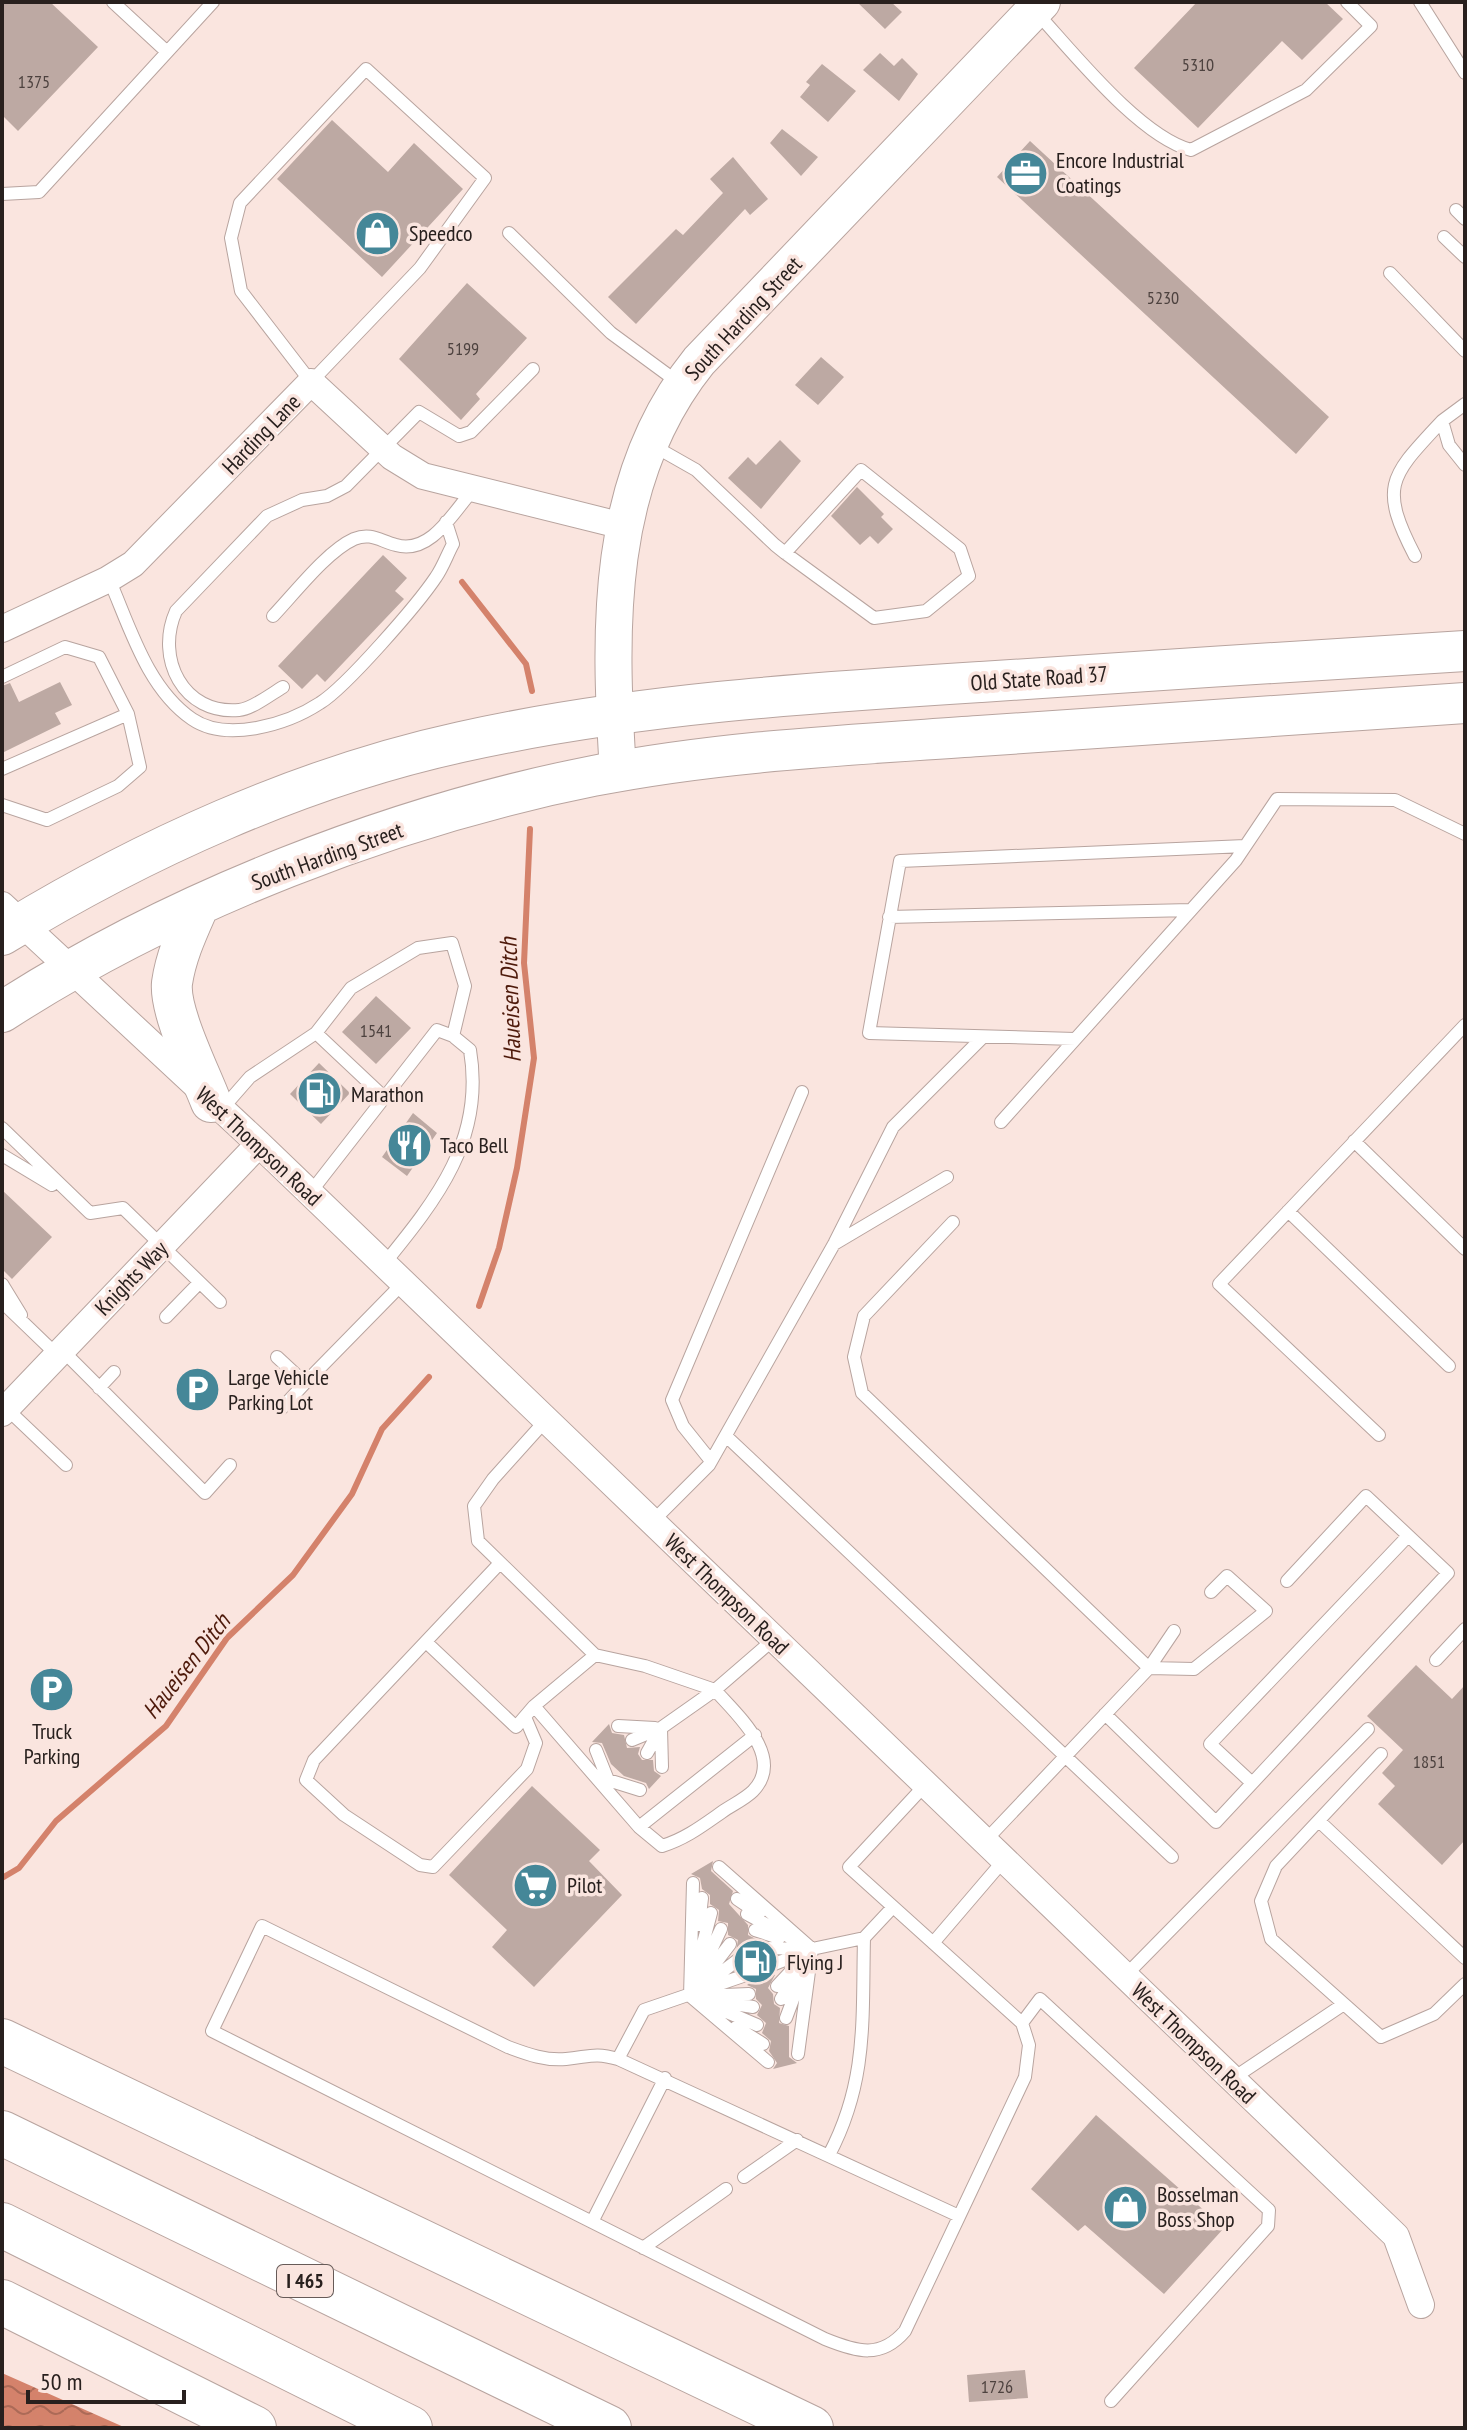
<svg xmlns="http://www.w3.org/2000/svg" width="1467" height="2430" viewBox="0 0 1467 2430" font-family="'PT Sans Narrow',sans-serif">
  <defs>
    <pattern id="water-waves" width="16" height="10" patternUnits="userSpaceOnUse" patternTransform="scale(2)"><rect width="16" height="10" fill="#d4826b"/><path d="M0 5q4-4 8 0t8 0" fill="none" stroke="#ac6a57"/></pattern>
  </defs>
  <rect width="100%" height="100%" fill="#fae5df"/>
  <path fill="url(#water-waves)" d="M 2,2373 L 126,2428 L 2,2428 Z"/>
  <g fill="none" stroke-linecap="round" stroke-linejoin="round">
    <path stroke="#d4826b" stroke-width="6" d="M 462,582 L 526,664 L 532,691
      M 479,1306 L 499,1248 L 517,1168 L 534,1058 L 524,963 L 530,829
      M 2,1878 L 19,1868 L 56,1821 L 166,1726 L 227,1638 L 293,1575 L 352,1494 L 382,1429 L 429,1377"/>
  </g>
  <path fill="#bda9a3" d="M 2,2 L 50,2 L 98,47 L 18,131 L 2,115 Z
    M 857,2 L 891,2 L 902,12 L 885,29 Z
    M 1197,2 L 1325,2 L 1343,19 L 1302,60 L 1282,41 L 1198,128 L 1134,68 Z
    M 880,53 L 894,66 L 902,58 L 918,74 L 899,101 L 863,70 Z
    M 822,64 L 856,91 L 828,122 L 800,97 L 810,85 L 806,82 Z
    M 332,120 L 388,172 L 414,143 L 463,189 L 382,277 L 277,179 Z
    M 782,129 L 818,157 L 801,176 L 770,143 Z
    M 1030,141 L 1329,417 L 1296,454 L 997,177 Z
    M 733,157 L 768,199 L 750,215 L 745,209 L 636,324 L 608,297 L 676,229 L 683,235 L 723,193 L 710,179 Z
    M 467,283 L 527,338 L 476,394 L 480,399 L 461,420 L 399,359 Z
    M 821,357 L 844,377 L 818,405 L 795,385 Z
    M 780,440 L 801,461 L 761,509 L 728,478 L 748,457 L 756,465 Z
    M 857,487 L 884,514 L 881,517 L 893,529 L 878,544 L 870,536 L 860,545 L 831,516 Z
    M 383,555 L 407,578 L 395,591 L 404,599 L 325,682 L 317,674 L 302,689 L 278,666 Z
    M 60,682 L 72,705 L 55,713 L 61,724 L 2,753 L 2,686 L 10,683 L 19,702 Z
    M 376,996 L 411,1028 L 376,1064 L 342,1032 Z
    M 319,1063 L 350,1093 L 321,1124 L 290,1094 Z
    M 413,1113 L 437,1133 L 407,1176 L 382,1157 Z
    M 2,1190 L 52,1237 L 12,1279 L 2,1269 Z
    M 1416,1665 L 1452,1699 L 1465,1685 L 1465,1840 L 1442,1865 L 1378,1804 L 1395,1786 L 1382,1773 L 1403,1750 L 1367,1716 Z
    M 609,1724 L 612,1733 L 624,1735 L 627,1748 L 640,1747 L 638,1754 L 642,1760 L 653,1760 L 654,1771 L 661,1776 L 649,1789 L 646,1783 L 624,1776 L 611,1764 L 602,1743 L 592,1742 Z
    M 532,1786 L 600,1850 L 589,1861 L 622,1895 L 534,1987 L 492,1947 L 507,1930 L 449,1875 Z
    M 713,1861 L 711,1871 L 733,1891 L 729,1904 L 748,1925 L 748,1935 L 760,1941 L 759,1953 L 768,1957 L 763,1968 L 775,1975 L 768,1988 L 773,1994 L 774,2004 L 780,2008 L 779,2023 L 789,2026 L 789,2057 L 797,2063 L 773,2069 L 777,2063 L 769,2051 L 771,2041 L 762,2033 L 766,2023 L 757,2015 L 762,2005 L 756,1999 L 756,1989 L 747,1985 L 753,1980 L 754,1971 L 744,1966 L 747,1954 L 736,1951 L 738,1940 L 728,1935 L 728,1923 L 718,1921 L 719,1910 L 710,1904 L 710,1895 L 702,1889 L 700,1878 L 691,1874 Z
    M 1096,2115 L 1224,2228 L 1164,2294 L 1085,2225 L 1078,2231 L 1031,2189 Z
    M 1025,2370 L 1028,2398 L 969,2402 L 967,2375 Z"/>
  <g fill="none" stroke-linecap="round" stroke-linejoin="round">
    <defs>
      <path id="lane" d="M 113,2 L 167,52
        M 1420,2 L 1465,73
        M 1036,12 C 1073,52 1139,136 1191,150 L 1306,90 L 1371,26 L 1347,2
        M 366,69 L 485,178 L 420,268 L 311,382 L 241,291 L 231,238 L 240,203 Z
        M 2,194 L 39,192 L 213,2
        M 1456,210 L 1465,219
        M 509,233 L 611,333 L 679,383
        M 1444,237 L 1465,257
        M 1390,273 L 1465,351
        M 1465,404 L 1442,421 L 1449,445 L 1465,465
        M 652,445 L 696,470 L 775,545 L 785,553 L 874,618 L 926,611 L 969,576 L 960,549 L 861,470 L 785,553
        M 1415,556 C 1378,485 1391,476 1442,421
        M 109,579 C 130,627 147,688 192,719 C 227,743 288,724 320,703 C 346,687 418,604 436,577 C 443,567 447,555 453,544 L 446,522
        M 273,616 C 294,594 327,551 354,539 C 371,532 380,541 396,545 C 430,555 453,513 472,491
        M 2,677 L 65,647 L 99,657 L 128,714 L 2,769
        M 283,687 C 271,694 252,709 239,710 C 183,715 155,658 176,611 L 267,516 L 302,500 L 327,496 L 346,486 L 419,412 L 459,436 L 471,432 L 533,369
        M 2,805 L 47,820 L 118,786 L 140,767 L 128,714
        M 889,917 L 1191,910
        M 316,1033 L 351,988 L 418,948 L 452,943 L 465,986 L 453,1036
        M 1075,1039 L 869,1033 L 900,861 L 1245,846
        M 222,1109 L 250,1077 L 316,1033 L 384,1097
        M 1001,1122 L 1236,860 L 1277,799 L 1395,800 L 1465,834
        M 2,1128 L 90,1213 L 123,1208 L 220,1302
        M 1354,1141 L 1465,1249
        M 2,1155 L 52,1185
        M 310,1193 L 437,1030 L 453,1036 L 470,1050 C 485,1139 437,1199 384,1264
        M 1288,1211 L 1449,1366
        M 953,1222 L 864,1316 L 854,1357 L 862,1393 L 1149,1668 L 985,1841
        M 835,1242 L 893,1127 L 983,1037
        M 2,1284 L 21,1315
        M 2,1302 L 57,1355
        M 166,1317 L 199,1283
        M 62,1350 L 205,1493 L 230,1465
        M 277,1357 L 305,1383 L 404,1282
        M 99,1388 L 114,1372
        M 6,1408 L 66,1465
        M 282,1408 L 305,1383
        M 546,1420 L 493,1479 L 474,1506 L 478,1541 L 595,1655 L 645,1666 L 715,1690 L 774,1639
        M 1379,1435 L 1219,1284 L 1465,1025
        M 726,1436 L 1172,1857
        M 711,1461 L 683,1426 L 672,1400 L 802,1092
        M 652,1522 L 709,1465 L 834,1244 L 947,1177
        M 500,1563 L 314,1760 L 306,1780 L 344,1815 L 420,1865 L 433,1867 L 527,1769 L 536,1743 L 525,1717
        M 1174,1631 L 1149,1668 L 1194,1669 L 1266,1611 L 1227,1576 L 1211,1592
        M 426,1642 L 516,1727 L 534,1706 L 595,1655
        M 1436,1660 L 1465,1629
        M 534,1706 L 639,1827 L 662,1846 C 685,1839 702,1826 722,1812 C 732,1805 745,1799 753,1791 C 786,1757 736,1714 715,1690 L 661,1728 L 662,1767
        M 1105,1714 L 1216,1822 L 1448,1573 L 1366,1496 L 1287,1581
        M 618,1726 L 655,1728
        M 632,1740 L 661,1728 L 647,1753
        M 596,1750 L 608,1780 L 640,1790
        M 1381,1754 L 1276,1866 L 1261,1901 L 1271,1939 L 1381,2037 L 1434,2014 L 1465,1984
        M 927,1783 L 849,1867 L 1022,2023 L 1029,2045 L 1025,2077 L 905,2331 C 881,2359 857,2352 825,2339 L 212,2031 L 262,1926 L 508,2047 C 527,2054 545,2061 566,2059 C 589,2057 594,2052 618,2059 L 959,2216
        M 1252,1783 L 1210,1744 L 1408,1536
        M 1320,1822 L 1465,1958
        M 639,1827 L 755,1735
        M 719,1867 L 812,1949 L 864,1938
        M 693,1883 L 690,1996 L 768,2062
        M 737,1899 L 759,1914
        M 747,1914 L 793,1939
        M 699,1925 L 702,1898
        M 755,1930 L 779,1938
        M 933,1943 L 1004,1860
        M 766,1948 L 812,1949
        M 772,1965 L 805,1952
        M 697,1966 L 711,1913
        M 1125,1976 L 1368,1729
        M 704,1978 L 730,1944
        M 777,1986 L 808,1953
        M 702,1987 L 739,1959
        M 692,1991 L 721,1929
        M 700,1996 L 749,1994
        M 781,1999 L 798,1972
        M 701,2001 L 757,2025
        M 716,2001 L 753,2007
        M 786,2018 L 812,1949 L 798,2054
        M 1022,2023 L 1040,1999 L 1269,2210 L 1268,2226 L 1111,2401
        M 736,2027 L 763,2044
        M 618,2059 L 644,2010 L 746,1975
        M 1232,2079 L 1344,2004
        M 829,2155 C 868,2081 862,2019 864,1938 L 893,1907
        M 744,2177 L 797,2140
        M 592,2222 L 665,2078
        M 643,2248 L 726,2189"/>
      <path id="street" d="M 2,629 L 107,580 L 133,564 L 311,382 L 392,457 L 423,476 L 623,526
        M 2,905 L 259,1144 L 1396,2236 L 1421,2305
        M 2,1413 L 259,1144"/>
      <path id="secondary" d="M 618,772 C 609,630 604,479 699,361 L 1042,2"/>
      <path id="primary" d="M 199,905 C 188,930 176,955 172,983 C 169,1012 200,1073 211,1102
        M 2,935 C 141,850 301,777 461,742 C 632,704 807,693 981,682 C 1142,671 1304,661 1465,651
        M 2,1012 C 174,901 392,816 593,776 C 720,751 850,745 979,736 C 1141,725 1303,714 1465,703"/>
      <path id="highway" d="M 2,2041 L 811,2428
        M 2,2133 L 609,2428
        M 2,2225 L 410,2428
        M 2,2302 L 254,2428"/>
    </defs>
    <use href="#lane" stroke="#b8a49f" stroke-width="14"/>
    <use href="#street" stroke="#b8a49f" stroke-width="28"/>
    <use href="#secondary" stroke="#b8a49f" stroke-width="38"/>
    <use href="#primary" stroke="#b8a49f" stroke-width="42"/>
    <use href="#highway" stroke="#b8a49f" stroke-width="46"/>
    <use href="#lane" stroke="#fff" stroke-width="12"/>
    <use href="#street" stroke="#fff" stroke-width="26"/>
    <use href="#secondary" stroke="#fff" stroke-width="36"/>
    <use href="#primary" stroke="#fff" stroke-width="40"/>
    <use href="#highway" stroke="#fff" stroke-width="44"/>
  </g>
  <defs>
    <symbol id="office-disc" viewBox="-11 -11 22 22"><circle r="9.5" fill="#458798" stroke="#fae5df"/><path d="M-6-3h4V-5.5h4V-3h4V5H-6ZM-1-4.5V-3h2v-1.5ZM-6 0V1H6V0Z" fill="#fff"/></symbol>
    <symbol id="shop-disc" viewBox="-11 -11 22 22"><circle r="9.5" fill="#458798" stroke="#fae5df"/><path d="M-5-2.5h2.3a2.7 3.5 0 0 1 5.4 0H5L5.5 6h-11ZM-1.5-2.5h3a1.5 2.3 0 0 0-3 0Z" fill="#fff"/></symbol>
    <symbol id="fuel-disc" viewBox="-11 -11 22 22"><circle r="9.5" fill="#458798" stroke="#fae5df"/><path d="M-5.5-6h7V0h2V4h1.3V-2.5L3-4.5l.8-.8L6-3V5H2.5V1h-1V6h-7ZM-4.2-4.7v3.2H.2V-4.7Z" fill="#fff"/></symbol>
    <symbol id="restaurant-disc" viewBox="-11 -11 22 22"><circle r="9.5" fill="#458798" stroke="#fae5df"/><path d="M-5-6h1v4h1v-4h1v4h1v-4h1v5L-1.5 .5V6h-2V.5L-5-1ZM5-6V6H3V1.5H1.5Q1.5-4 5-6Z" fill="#fff"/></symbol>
    <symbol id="parking-disc" viewBox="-11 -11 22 22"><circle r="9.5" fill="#458798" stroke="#fae5df"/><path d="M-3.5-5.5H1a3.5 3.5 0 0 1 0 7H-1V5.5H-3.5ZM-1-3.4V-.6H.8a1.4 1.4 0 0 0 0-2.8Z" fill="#fff"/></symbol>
    <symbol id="supermarket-disc" viewBox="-11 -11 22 22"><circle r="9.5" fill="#458798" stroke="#fae5df"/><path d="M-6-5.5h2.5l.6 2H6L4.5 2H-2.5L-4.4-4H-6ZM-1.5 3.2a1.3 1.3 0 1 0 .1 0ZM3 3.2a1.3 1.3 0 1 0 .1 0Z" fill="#fff"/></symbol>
  </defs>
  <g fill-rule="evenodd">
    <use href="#office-disc" x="1000" y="148" width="51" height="51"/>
    <use href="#shop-disc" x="352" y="208" width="51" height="51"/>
    <use href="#fuel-disc" x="294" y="1068" width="51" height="51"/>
    <use href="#restaurant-disc" x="384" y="1120" width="51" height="51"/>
    <use href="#parking-disc" x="172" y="1364" width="51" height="51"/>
    <use href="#parking-disc" x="26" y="1664" width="51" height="51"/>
    <use href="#supermarket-disc" x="510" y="1860" width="51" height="51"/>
    <use href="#fuel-disc" x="730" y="1936" width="51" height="51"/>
    <use href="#shop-disc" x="1100" y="2182" width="51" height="51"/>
  </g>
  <g text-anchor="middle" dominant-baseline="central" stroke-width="7" stroke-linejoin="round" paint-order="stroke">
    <g font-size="18" fill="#4d423f">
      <text x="1198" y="64">5310</text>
      <text x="34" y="81">1375</text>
      <text x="1163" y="297">5230</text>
      <text x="463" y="348">5199</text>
      <text x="376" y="1030">1541</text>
      <text x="1429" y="1761">1851</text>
      <text x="997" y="2386">1726</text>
    </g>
    <rect fill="#fae5df" stroke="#675b58" stroke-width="2" x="277" y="2265" width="56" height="32" rx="6"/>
    <g font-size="20" font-weight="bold" fill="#28201e">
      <text x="305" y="2281">I 465</text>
    </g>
    <g font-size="22" fill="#28201e" stroke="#fae5df" text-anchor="start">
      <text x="1056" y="160">Encore Industrial<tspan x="1056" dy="25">Coatings</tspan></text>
      <text x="409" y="233">Speedco</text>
      <text x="351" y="1094">Marathon</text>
      <text x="440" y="1145">Taco Bell</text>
      <text x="228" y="1377">Large Vehicle<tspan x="228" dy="25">Parking Lot</tspan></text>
      <text x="52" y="1731" text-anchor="middle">Truck<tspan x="52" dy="25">Parking</tspan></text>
      <text x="567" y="1885">Pilot</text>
      <text x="787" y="1962">Flying J</text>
      <text x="1157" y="2194">Bosselman<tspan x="1157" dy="25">Boss Shop</tspan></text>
    </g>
    <g font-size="22" fill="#28201e" stroke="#fae5df">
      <text transform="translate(743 318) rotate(-47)">South Harding Street</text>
      <text transform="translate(261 434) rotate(-46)">Harding Lane</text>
      <text transform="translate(1039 678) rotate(-4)">Old State Road 37</text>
      <text transform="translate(327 856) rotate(-20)">South Harding Street</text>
      <text transform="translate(259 1146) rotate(43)">West Thompson Road</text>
      <text transform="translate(131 1278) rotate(-46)">Knights Way</text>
      <text transform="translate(727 1594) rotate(44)">West Thompson Road</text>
      <text transform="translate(1194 2043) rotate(44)">West Thompson Road</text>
    </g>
    <g font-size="24" font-style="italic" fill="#4e1a0b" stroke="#fae5df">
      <text transform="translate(510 1000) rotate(-92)">Haueisen Ditch</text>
      <text transform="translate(186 1666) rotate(-52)">Haueisen Ditch</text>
    </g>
  </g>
  <rect width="1467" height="2430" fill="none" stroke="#28201e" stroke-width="8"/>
  <path d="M28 2390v12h156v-12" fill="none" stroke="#28201e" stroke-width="4"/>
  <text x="40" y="2390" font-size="24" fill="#28201e" stroke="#fae5df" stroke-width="6" paint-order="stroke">50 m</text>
</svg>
